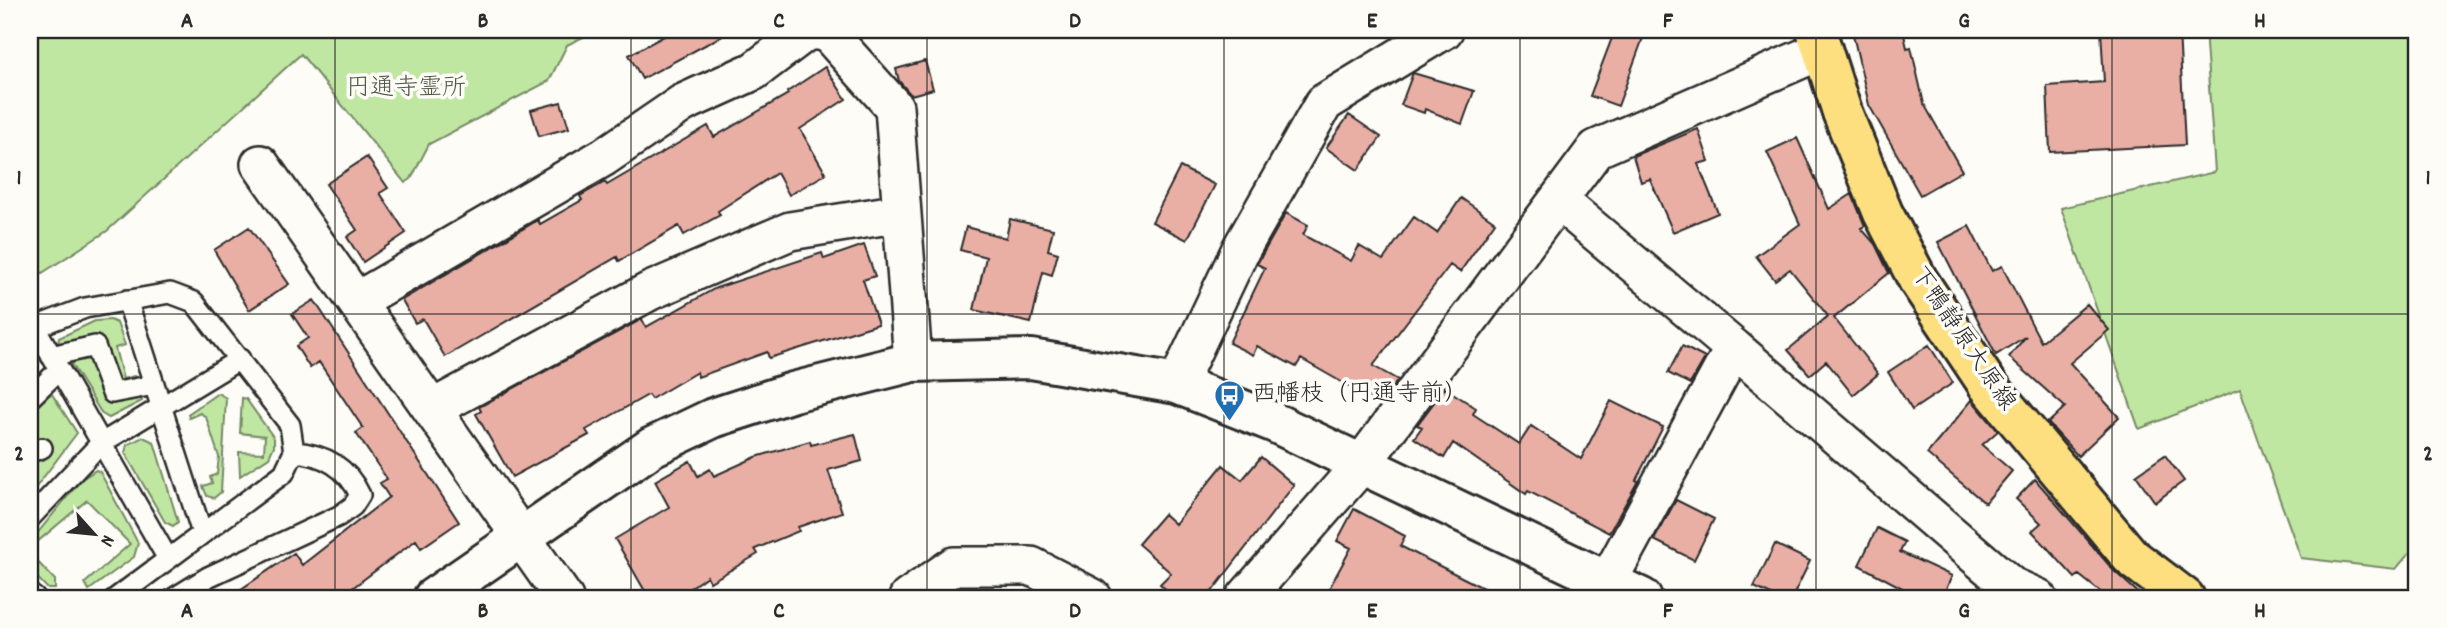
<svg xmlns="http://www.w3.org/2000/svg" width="2447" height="628" viewBox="0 0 2447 628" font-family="Dekko,'Klee One',sans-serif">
  <rect width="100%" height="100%" fill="#fdfcf7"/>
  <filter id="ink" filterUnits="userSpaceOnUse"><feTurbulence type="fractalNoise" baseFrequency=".0143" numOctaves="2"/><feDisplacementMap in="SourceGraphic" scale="14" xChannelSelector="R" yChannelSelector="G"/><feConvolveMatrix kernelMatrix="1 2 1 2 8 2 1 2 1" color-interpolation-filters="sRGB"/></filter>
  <g filter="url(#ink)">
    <path fill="#c0e7a2" stroke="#768966" stroke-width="2" d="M 30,30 L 597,30 L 567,45 L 549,81 L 429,144 L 411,179 L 405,183 L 301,54 L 107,231 L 30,281 Z
      M 2205,30 L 2417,30 L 2417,544 L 2396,569 L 2301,558 L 2240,389 L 2139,429 L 2061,208 L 2215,172 Z
      M 110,320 L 117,323 L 125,345 L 115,348 L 123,379 L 134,376 L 142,401 L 109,418 L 102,414 L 58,343 L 59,338 L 95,321 Z
      M 30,360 L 77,433 L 30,495 Z
      M 218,393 L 226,398 L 221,492 L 214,498 L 207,496 L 203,486 L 212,483 L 210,477 L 217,474 L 219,457 L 206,417 L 200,413 L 189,418 L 188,414 Z
      M 242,398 L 246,399 L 274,438 L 274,446 L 269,457 L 240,476 L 239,452 L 264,453 L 265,436 L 240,433 Z
      M 143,437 L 154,442 L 178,522 L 173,526 L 165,522 L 125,453 L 127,445 Z
      M 96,470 L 100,472 L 138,543 L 134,557 L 89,590 L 85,583 L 130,544 L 87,500 L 30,548 L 30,542 L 82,479 Z
      M 30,554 L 55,580 L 55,589 L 48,589 L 30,570 Z"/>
    <path fill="#e9afa5" stroke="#2b2b2b" stroke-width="2" d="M 675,30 L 733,30 L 642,79 L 629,55 Z
      M 1615,30 L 1643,38 L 1618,106 L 1590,96 Z
      M 1852,30 L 1903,30 L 1907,48 L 1911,47 L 1924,104 L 1962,171 L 1920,195 L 1869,105 Z
      M 2101,30 L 2179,30 L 2185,145 L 2050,152 L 2047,86 L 2104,82 Z
      M 925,61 L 933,89 L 911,95 L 899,81 L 896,69 Z
      M 825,67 L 846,99 L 800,129 L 826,174 L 789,195 L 777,173 L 718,211 L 720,215 L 684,235 L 679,226 L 619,261 L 617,257 L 445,357 L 423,319 L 415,323 L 402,300 L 538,220 L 540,224 L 582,200 L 580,196 L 605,182 L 607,185 L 708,126 L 714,137 L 788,94 L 787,92 Z
      M 1413,73 L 1474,91 L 1462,124 L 1425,109 L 1424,113 L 1401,105 Z
      M 561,102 L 569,128 L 539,136 L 531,110 Z
      M 1349,115 L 1381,137 L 1358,170 L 1326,148 Z
      M 1698,129 L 1709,161 L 1698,164 L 1718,213 L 1673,232 L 1650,179 L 1641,182 L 1633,156 Z
      M 1797,138 L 1829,209 L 1852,194 L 1865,226 L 1861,228 L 1875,244 L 1889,273 L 1834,318 L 1878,374 L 1853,395 L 1826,361 L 1810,375 L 1788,350 L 1828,316 L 1790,269 L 1775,280 L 1756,256 L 1800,224 L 1767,152 Z
      M 367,157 L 388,188 L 380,193 L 406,233 L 363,262 L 347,237 L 357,230 L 326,184 Z
      M 1180,167 L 1215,185 L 1187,240 L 1152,222 Z
      M 1461,198 L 1495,222 L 1460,272 L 1450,265 L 1373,366 L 1398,380 L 1380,404 L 1301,359 L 1296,367 L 1257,346 L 1253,355 L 1229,343 L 1265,268 L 1257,264 L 1286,213 L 1308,225 L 1303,235 L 1351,261 L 1359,246 L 1383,260 L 1414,217 L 1437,233 Z
      M 1010,219 L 1053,229 L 1048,250 L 1058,253 L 1052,275 L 1043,272 L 1031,323 L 974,310 L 986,257 L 960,250 L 966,227 L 1006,238 Z
      M 1969,226 L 1992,271 L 2002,266 L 2041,342 L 2087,304 L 2109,330 L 2070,363 L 2119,417 L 2078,456 L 2048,423 L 2065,407 L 2009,357 L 2026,336 L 1996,355 L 1938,242 Z
      M 249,227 L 289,284 L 249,310 L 214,250 Z
      M 864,245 L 875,276 L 863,280 L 878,324 L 769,358 L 767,352 L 698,377 L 697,372 L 651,399 L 648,395 L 586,430 L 589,435 L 512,477 L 476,414 L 481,411 L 479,407 L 642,319 L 646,327 L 716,288 L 822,253 L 824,259 Z
      M 314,300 L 459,522 L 421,548 L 416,540 L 339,598 L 228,598 L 294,553 L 302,565 L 389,497 L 380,483 L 387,479 L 356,433 L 363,428 L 319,362 L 310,368 L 296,346 L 308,338 L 292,314 Z
      M 1929,345 L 1953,383 L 1912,410 L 1888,372 Z
      M 1682,346 L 1705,358 L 1690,384 L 1668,373 Z
      M 1445,388 L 1476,408 L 1473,414 L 1519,444 L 1531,426 L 1581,459 L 1611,401 L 1663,427 L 1636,480 L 1638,481 L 1609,533 L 1528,491 L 1526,494 L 1453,443 L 1444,458 L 1414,438 L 1422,427 L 1417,425 Z
      M 1972,400 L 1998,431 L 1982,445 L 2012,471 L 1985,503 L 1927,454 Z
      M 855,434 L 862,461 L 828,470 L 842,512 L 798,527 L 799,531 L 755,549 L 758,554 L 710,582 L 707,576 L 676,598 L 649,598 L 615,539 L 669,507 L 655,481 L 690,461 L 698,476 L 710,469 L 714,476 L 756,457 L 810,441 L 811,445 Z
      M 2165,455 L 2184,481 L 2155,502 L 2136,475 Z
      M 1261,457 L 1294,485 L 1207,598 L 1175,598 L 1160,584 L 1171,573 L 1138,544 L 1164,514 L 1175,524 L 1223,465 L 1242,480 Z
      M 2035,479 L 2114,571 L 2144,598 L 2108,598 L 2079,575 L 2075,578 L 2032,531 L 2041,523 L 2016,499 Z
      M 1676,500 L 1714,519 L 1694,560 L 1654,540 Z
      M 1354,509 L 1405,536 L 1400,546 L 1503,598 L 1324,598 L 1351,548 L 1337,541 Z
      M 1877,528 L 1905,542 L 1900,552 L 1952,576 L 1942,598 L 1921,598 L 1859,565 Z
      M 1775,544 L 1810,561 L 1792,598 L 1778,598 L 1754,587 Z"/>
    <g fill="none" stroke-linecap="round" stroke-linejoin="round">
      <defs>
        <path id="lane" d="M 127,300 L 202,533
          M 35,327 L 168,559
          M 30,329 L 85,308 L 170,293 L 194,302 L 290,425 L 294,452 C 324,454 347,467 360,495 L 353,506 L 339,516 L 208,577 L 174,598
          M 51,356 L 95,346 L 112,393 L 154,385
          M 30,398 L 59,370
          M 30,452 L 42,448
          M 30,518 L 100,444 L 240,359
          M 30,594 L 35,598
          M 116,598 L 284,473 L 294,452"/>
        <path id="street" d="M 260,164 L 564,598
          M 1559,201 L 1734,348 L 1608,581
          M 357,301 L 604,157 L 683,103 L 754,71 L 807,31 L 826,31 L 894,107 L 913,362
          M 1734,348 L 2011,586 L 2038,598
          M 1177,384 L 1241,249 L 1324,103 L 1444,30
          M 432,409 L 650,291 L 790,231 L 901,213
          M 908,598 L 954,566 L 1031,566 L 1093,598
          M 1245,598 L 1360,466 L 1596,149 L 1822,50"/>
        <path id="secondary" d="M 433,598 L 652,447 L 713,418 L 793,392 L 913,362 L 1031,359 L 1177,384 L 1273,422 L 1642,598"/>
        <path id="primary" d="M 1816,30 L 1842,112 L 1883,213 L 1918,280 L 1988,385 L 2131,557 L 2185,598"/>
      </defs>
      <use href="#lane" stroke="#2b2b2b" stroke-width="24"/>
      <use href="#street" stroke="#2b2b2b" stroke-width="42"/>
      <use href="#secondary" stroke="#2b2b2b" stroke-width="44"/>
      <use href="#primary" stroke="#2b2b2b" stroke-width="44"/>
      <use href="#lane" stroke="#fdfcf7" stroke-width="19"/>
      <use href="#street" stroke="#fdfcf7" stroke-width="37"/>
      <use href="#secondary" stroke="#fdfcf7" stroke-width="38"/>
      <use href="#primary" stroke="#fedf80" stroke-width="38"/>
    </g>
  </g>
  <path fill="none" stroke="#2b2b2b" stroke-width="2" stroke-opacity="0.55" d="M 335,30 L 335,598M 631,30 L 631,598M 927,30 L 927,598M 1224,30 L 1224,598M 1520,30 L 1520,598M 1816,30 L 1816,598M 2112,30 L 2112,598M 30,314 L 2417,314"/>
  <defs>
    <symbol id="bus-pin" viewBox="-11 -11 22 30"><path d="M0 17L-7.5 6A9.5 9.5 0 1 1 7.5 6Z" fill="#1f6fb2" stroke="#fdfcf7"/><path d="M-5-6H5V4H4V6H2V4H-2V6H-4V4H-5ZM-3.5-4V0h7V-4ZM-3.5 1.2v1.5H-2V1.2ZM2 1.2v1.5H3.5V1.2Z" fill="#fff"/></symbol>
  </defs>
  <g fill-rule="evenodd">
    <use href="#bus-pin" x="1212" y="378" width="35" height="47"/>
  </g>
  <g text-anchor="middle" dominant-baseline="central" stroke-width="7" stroke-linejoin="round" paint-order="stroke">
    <g font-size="24" fill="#505a49" stroke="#fdfcf7">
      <text x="406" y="89">円通寺霊所</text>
    </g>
    <g font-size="24" fill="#2b2b2b" stroke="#fdfcf7">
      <text transform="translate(1962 339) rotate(56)">下鴨静原大原線</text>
    </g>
    <g font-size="24" fill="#2b2b2b" stroke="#fdfcf7" text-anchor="start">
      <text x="1252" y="395">西幡枝（円通寺前）</text>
    </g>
  </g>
  <rect width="2447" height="628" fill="none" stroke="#fdfcf7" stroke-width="77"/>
  <g transform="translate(94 534) rotate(117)" stroke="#fdfcf7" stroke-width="5" paint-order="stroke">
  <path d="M0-5L12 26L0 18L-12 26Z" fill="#2b2b2b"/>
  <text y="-10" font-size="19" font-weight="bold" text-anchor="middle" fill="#2b2b2b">N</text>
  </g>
  <rect x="38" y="38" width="2370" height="552" fill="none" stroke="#2b2b2b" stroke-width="2.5"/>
  <g font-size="23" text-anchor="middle" font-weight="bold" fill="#2b2b2b">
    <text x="187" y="27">A</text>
    <text x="483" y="27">B</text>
    <text x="779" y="27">C</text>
    <text x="1075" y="27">D</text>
    <text x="1372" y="27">E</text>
    <text x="1668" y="27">F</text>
    <text x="1964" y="27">G</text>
    <text x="2260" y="27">H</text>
    <text x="19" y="184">1</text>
    <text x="2428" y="184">1</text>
    <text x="19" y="460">2</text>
    <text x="2428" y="460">2</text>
    <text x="187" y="617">A</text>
    <text x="483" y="617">B</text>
    <text x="779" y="617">C</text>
    <text x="1075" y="617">D</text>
    <text x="1372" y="617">E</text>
    <text x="1668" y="617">F</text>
    <text x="1964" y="617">G</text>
    <text x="2260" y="617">H</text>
  </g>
</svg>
